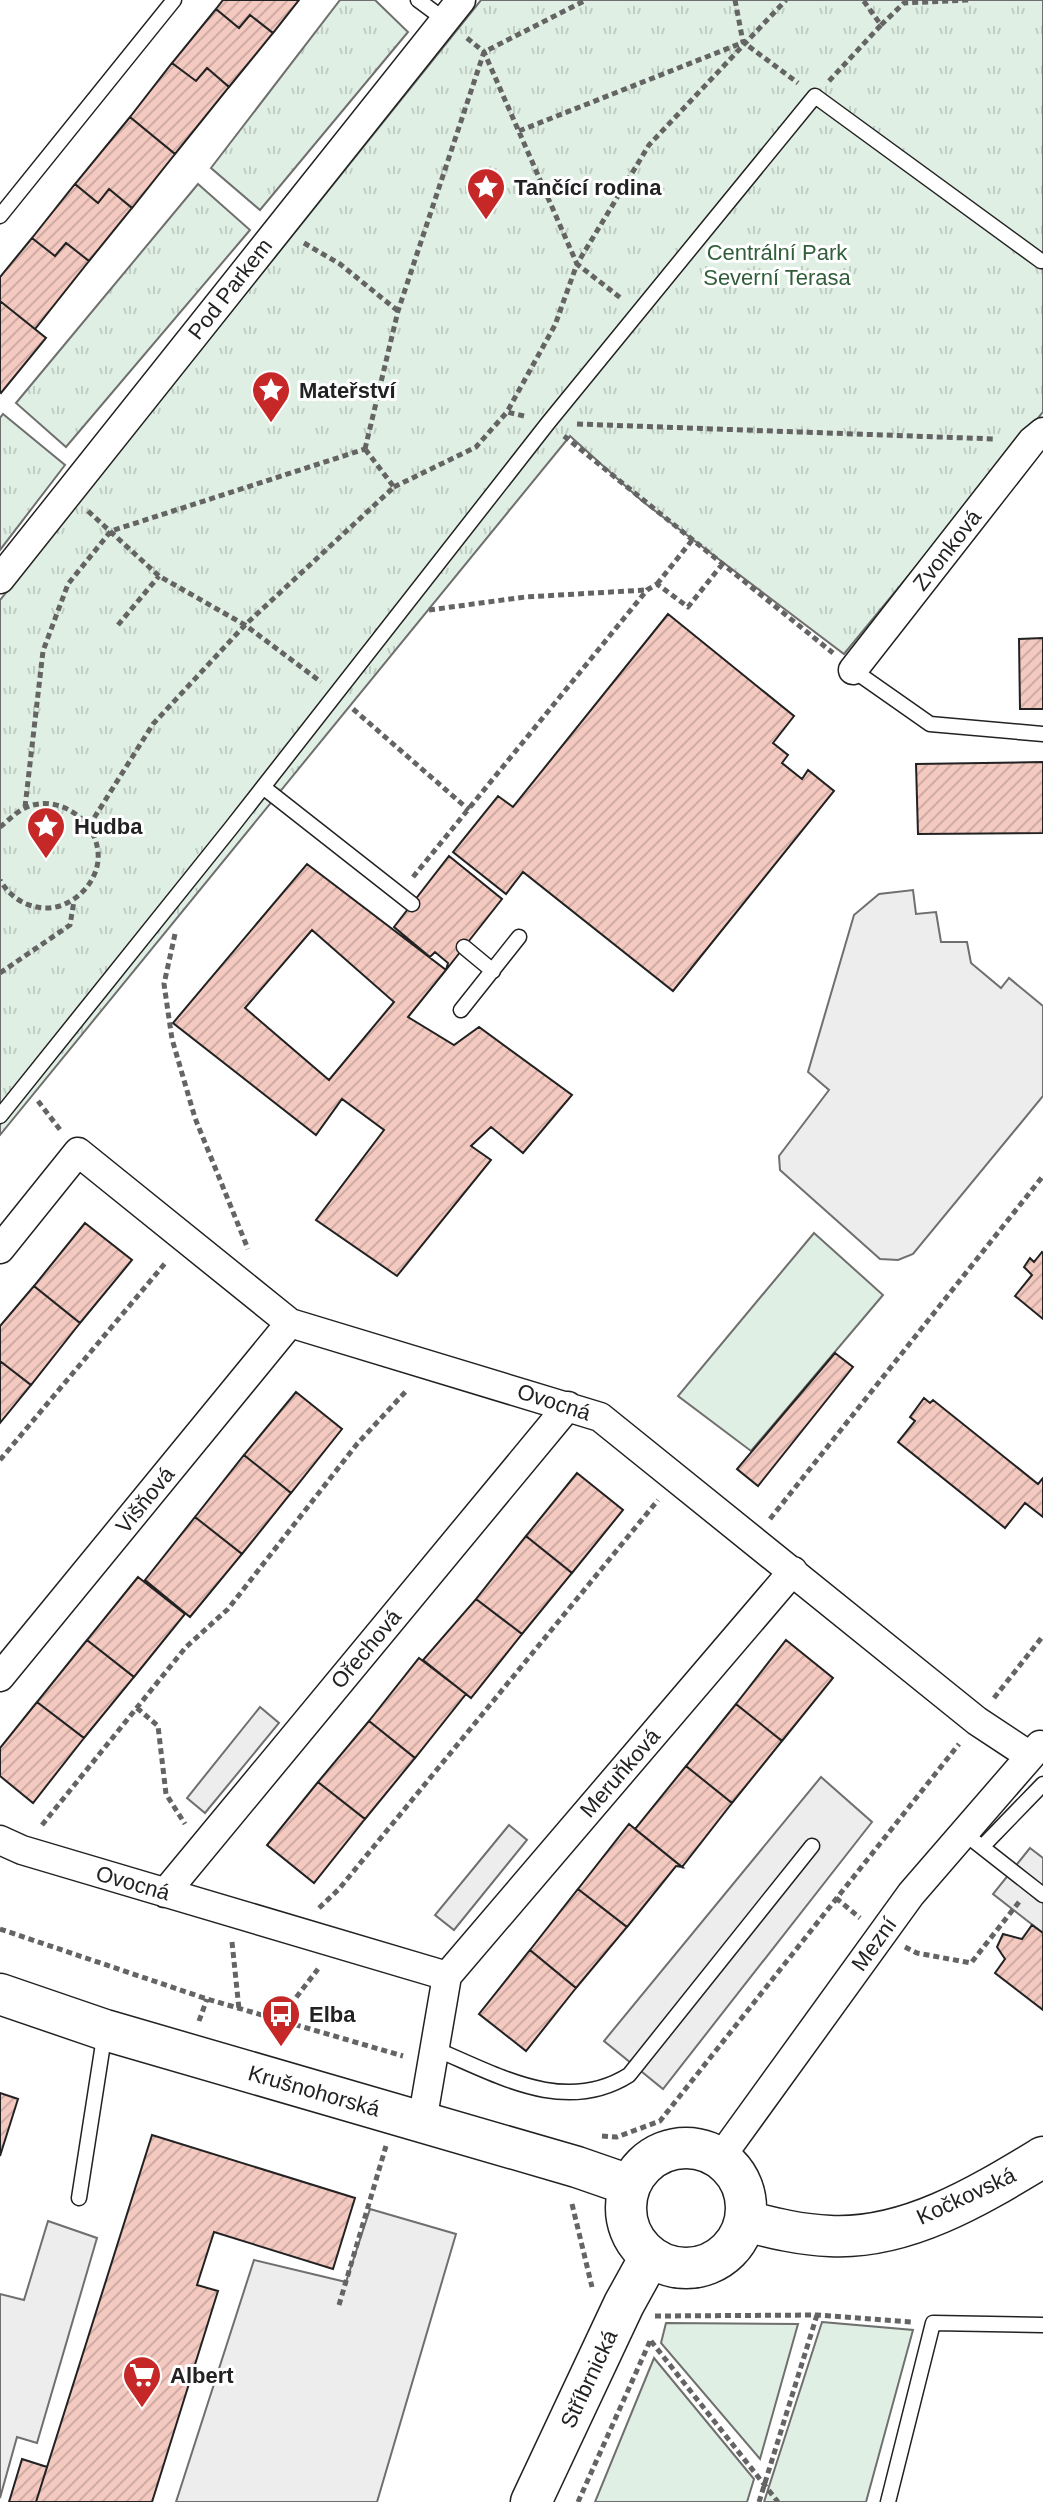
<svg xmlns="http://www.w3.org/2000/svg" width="1043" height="2502" viewBox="0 0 1043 2502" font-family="Arial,sans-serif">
  <defs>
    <pattern id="park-tufts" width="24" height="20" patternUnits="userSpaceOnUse" patternTransform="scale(2)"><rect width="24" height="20" fill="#e0efe3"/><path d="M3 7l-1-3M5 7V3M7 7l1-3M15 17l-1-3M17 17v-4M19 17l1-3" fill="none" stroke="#c0cdc2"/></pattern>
    <pattern id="building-hatch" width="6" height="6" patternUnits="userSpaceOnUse" patternTransform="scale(2)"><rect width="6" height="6" fill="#f3c9c0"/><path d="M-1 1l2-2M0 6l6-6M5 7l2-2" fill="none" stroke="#d0aca5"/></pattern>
  </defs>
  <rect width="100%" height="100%" fill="#fff"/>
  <path fill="#e0efe3" stroke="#6f6f6f" stroke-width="2" d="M 814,1233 L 883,1295 L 751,1451 L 678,1396 Z
    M 822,2322 L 913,2330 L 866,2502 L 764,2502 Z
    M 666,2323 L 798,2324 L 760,2459 L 661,2343 Z
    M 654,2358 L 754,2479 L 747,2502 L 595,2502 Z"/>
  <path fill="url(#park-tufts)" stroke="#6f6f6f" stroke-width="2" d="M 340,0 L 375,0 L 408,32 L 260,210 L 211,168 Z
    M 481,0 L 1043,0 L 1043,412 L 844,654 L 642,501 L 570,436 L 0,1135 L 0,600 Z
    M 198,184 L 250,230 L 66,447 L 16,403 Z
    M 3,414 L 65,465 L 0,550 L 0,418 Z"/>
  <path fill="#ededed" stroke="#6f6f6f" stroke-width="2" d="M 913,890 L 916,914 L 936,912 L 941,942 L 967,942 L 971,963 L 1001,988 L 1009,978 L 1043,1006 L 1043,1096 L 913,1254 L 898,1260 L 880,1259 L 780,1170 L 779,1156 L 829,1090 L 808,1072 L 854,915 L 879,894 Z
    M 260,1707 L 279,1723 L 205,1813 L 187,1798 Z
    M 821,1777 L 872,1822 L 663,2089 L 604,2041 Z
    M 509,1825 L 527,1840 L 454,1930 L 435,1915 Z
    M 1030,1848 L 1043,1858 L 1043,1933 L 993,1894 Z
    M 370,2209 L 456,2234 L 377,2502 L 176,2502 L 254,2260 L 346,2282 Z
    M 48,2221 L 97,2238 L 37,2443 L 17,2437 L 0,2498 L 0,2294 L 24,2300 Z"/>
  <path fill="url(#building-hatch)" stroke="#222" stroke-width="2" fill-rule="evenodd" d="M 223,0 L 299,0 L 273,33 L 250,15 L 239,28 L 216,9 Z
    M 216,9 L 239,28 L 250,15 L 273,33 L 229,87 L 207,68 L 196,81 L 172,63 Z
    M 172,63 L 196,81 L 207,68 L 229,87 L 175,154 L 130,117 Z
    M 130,117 L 175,154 L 132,208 L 109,189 L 98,203 L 75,184 Z
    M 75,184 L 98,203 L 109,189 L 132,208 L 89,261 L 66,243 L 55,256 L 32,238 Z
    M 32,238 L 55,256 L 66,243 L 89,261 L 35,329 L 0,301 L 0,277 Z
    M 0,301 L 46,338 L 1,393 L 0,392 Z
    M 668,614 L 794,716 L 773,743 L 788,755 L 782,763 L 802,779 L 808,770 L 834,791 L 673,991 L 523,872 L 506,894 L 453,852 L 498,796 L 513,807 Z
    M 1043,638 L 1043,709 L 1020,709 L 1019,639 Z
    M 1043,762 L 1043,833 L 918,834 L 916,764 Z
    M 449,856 L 502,899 L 446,970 L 448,963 L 435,952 L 430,957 L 394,927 Z
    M 307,864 L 446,970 L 408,1017 L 454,1045 L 479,1027 L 572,1095 L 523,1153 L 491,1127 L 471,1146 L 491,1160 L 397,1276 L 316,1220 L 384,1130 L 342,1099 L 316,1135 L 173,1023 ZM 312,930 L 394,1002 L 329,1080 L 245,1008 Z
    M 85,1223 L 132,1260 L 80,1323 L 34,1286 Z
    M 1042,1252 L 1043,1253 L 1043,1319 L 1015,1296 L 1032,1275 L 1024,1267 L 1030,1258 L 1034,1262 Z
    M 34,1286 L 80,1323 L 31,1385 L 0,1361 L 0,1326 Z
    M 835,1353 L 853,1367 L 758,1486 L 737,1469 Z
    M 0,1361 L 31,1385 L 0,1423 Z
    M 296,1392 L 342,1429 L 291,1493 L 244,1455 Z
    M 924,1398 L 930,1403 L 933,1400 L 1038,1484 L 1043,1478 L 1043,1517 L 1025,1503 L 1005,1528 L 898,1442 L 915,1421 L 910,1417 Z
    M 244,1455 L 291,1493 L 242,1554 L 195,1517 Z
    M 577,1473 L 623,1510 L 572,1573 L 526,1536 Z
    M 195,1517 L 242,1554 L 190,1617 L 145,1580 Z
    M 526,1536 L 572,1573 L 522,1634 L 476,1599 Z
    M 138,1577 L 185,1614 L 134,1677 L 87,1640 Z
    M 476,1599 L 522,1634 L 471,1698 L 423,1660 Z
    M 87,1640 L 134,1677 L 84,1738 L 37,1702 Z
    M 786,1640 L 833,1678 L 782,1741 L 736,1704 Z
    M 419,1658 L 466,1694 L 415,1758 L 369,1721 Z
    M 37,1702 L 84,1738 L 33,1803 L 0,1776 L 0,1748 Z
    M 736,1704 L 782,1741 L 732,1803 L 686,1766 Z
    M 369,1721 L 415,1758 L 365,1819 L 318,1782 Z
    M 686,1766 L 732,1803 L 682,1867 L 635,1829 Z
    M 318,1782 L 365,1819 L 314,1883 L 267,1845 Z
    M 629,1824 L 682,1867 L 676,1866 L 627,1927 L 578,1889 Z
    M 578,1889 L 627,1927 L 576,1988 L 530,1950 Z
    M 1032,1925 L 1043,1933 L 1043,2010 L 995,1973 L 1005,1959 L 997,1947 L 1003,1934 L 1022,1939 Z
    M 530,1950 L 576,1988 L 526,2051 L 479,2014 Z
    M 0,2093 L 18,2099 L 0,2156 Z
    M 152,2135 L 355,2198 L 333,2269 L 214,2232 L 197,2285 L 218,2291 L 152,2502 L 36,2502 Z
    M 22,2459 L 47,2467 L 36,2502 L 9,2502 Z"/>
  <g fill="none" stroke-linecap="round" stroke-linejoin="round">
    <defs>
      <path id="lane" d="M 418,0 L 445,20
        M 0,216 L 174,0
        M 853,670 L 930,724 L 1043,734
        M 263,787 L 412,904
        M 464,947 L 493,971
        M 461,1010 L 519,937
        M 0,1116 L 231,828 L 548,423 L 815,96 L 1041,261
        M 964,1833 L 1043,1895
        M 982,1847 L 1043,1784
        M 433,2048 C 496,2074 564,2116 629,2075 L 812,1846
        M 79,2198 L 105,2031
        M 888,2502 L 933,2323 L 1043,2325"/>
      <path id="street" d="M 0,579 L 461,0
        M 853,670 L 1032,441 L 1043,432
        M 0,1249 L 78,1152 L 290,1323 L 600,1417 L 977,1721 L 1030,1756
        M 0,1677 L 290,1323
        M 0,1840 L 22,1850 L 447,1976 L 422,2122
        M 165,1893 L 568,1406
        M 447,1976 L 793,1571
        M 720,2158 L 911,1894 L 1040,1745"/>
      <path id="secondary" d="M 0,1994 L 105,2030 L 577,2167 L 629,2185
        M626 2208a60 60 0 1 1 120 0a60 60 0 1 1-120 0Z
        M 745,2221 C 773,2228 801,2235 830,2236 C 907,2240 980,2195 1043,2157
        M 531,2502 L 624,2304 L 650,2257"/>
    </defs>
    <use href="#lane" stroke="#222" stroke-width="17"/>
    <use href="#street" stroke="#222" stroke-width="31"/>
    <use href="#secondary" stroke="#222" stroke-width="43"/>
    <path stroke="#646464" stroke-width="5" stroke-dasharray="6 4" stroke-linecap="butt" d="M 735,0 L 743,42 L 798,83
      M 881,25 L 904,3 L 969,0
      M 467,38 L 484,52 L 577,264 L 649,145 L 786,0
      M 829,81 L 881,25 L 863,0
      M 519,131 L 739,44
      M 304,243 L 340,264 L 398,311
      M 524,416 L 507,412 L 555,325 L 577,264 L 622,299
      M 577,424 L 995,439
      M 564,436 L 833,653
      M 365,449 L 398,311 L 484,52 L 586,0
      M 394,487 L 476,447 L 507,412
      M 88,511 L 159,576 L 245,625 L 321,682
      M 657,584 L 693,539
      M 429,610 L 525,597 L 646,590
      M 118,625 L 159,576
      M 353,709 L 469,810
      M 25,807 L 43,651 L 68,584 L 111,531 L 365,449
      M 89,826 L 153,724 L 245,625 L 394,487 L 365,449
      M 0,827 C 8,821 16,812 25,808 C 56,793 95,818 98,852 C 101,881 73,909 45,908 C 25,907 10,897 0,880
      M 413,877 L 647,590 L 657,584 L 688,607 L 724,562
      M 175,934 L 164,984 L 172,1039 L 195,1118 L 248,1249
      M 0,973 L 70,925 L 74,901
      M 38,1101 L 61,1131
      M 0,1460 L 167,1261
      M 770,1519 L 1043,1176
      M 994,1698 L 1043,1636
      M 137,1708 L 158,1726 L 166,1794 L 185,1824
      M 42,1825 L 186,1647 L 228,1609 L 357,1444 L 408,1389
      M 836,1898 L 860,1918
      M 319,1908 L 339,1889 L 658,1500
      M 0,1929 L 207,1999 L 403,2056
      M 232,1942 L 239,2009
      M 905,1947 L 917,1953 L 971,1963 L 1019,1902
      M 199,2021 L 207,1999
      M 278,2021 L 318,1969
      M 602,2136 L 617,2137 L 660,2121 L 959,1744
      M 572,2204 L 592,2287
      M 339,2305 L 386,2146
      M 655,2316 L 817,2315 L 912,2322
      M 651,2341 L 778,2502
      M 578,2502 L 651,2339
      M 759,2502 L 817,2315"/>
    <use href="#lane" stroke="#fff" stroke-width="14"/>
    <use href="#street" stroke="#fff" stroke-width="28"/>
    <use href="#secondary" stroke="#fff" stroke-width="40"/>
  </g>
  <defs>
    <symbol id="sight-pin" viewBox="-11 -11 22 30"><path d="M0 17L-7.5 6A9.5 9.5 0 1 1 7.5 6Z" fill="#c62828" stroke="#fff"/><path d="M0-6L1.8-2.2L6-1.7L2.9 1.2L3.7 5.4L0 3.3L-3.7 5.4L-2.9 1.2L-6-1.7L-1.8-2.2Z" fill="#fff"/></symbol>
    <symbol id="bus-pin" viewBox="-11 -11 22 30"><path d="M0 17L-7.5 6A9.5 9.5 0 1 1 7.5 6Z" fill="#c62828" stroke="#fff"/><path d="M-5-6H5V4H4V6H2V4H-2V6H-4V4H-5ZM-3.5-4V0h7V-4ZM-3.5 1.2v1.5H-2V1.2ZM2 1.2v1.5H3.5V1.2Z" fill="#fff"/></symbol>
    <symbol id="supermarket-pin" viewBox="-11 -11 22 30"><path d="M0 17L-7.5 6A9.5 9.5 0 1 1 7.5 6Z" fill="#c62828" stroke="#fff"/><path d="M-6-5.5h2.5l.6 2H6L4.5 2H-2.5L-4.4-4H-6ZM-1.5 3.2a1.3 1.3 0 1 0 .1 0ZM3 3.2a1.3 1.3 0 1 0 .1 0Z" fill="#fff"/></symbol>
  </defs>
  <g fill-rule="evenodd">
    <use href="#sight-pin" x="464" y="165" width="44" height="60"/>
    <use href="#sight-pin" x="249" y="368" width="44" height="60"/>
    <use href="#sight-pin" x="24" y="804" width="44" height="60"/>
    <use href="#bus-pin" x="259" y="1992" width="44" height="60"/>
    <use href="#supermarket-pin" x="120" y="2353" width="44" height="60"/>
  </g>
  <g text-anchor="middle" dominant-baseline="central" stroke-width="6" stroke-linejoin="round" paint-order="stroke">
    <g font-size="22" font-weight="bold" fill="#222" stroke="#fff" text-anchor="start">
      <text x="514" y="187">Tančící rodina</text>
      <text x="299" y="390">Mateřství</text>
      <text x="74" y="826">Hudba</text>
      <text x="309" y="2014">Elba</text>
      <text x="170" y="2375">Albert</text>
    </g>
    <g font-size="22" fill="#2f5e38" stroke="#fff">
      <text x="777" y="252">Centrální Park<tspan x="777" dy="25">Severní Terasa</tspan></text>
    </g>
    <g font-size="22" fill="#222" stroke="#fff">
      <text transform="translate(230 289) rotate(-52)">Pod Parkem</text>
      <text transform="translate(947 550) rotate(-52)">Zvonková</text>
      <text transform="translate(554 1402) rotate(18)">Ovocná</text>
      <text transform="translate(145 1500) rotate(-51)">Višňová</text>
      <text transform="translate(366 1649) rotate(-50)">Ořechová</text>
      <text transform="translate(620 1773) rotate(-49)">Meruňková</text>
      <text transform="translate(133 1883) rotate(16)">Ovocná</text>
      <text transform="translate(874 1944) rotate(-54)">Mezní</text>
      <text transform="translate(314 2091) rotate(16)">Krušnohorská</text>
      <text transform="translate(966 2196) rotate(-25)">Kočkovská</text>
      <text transform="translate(589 2379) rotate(-65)">Stříbrnická</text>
    </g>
  </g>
</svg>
